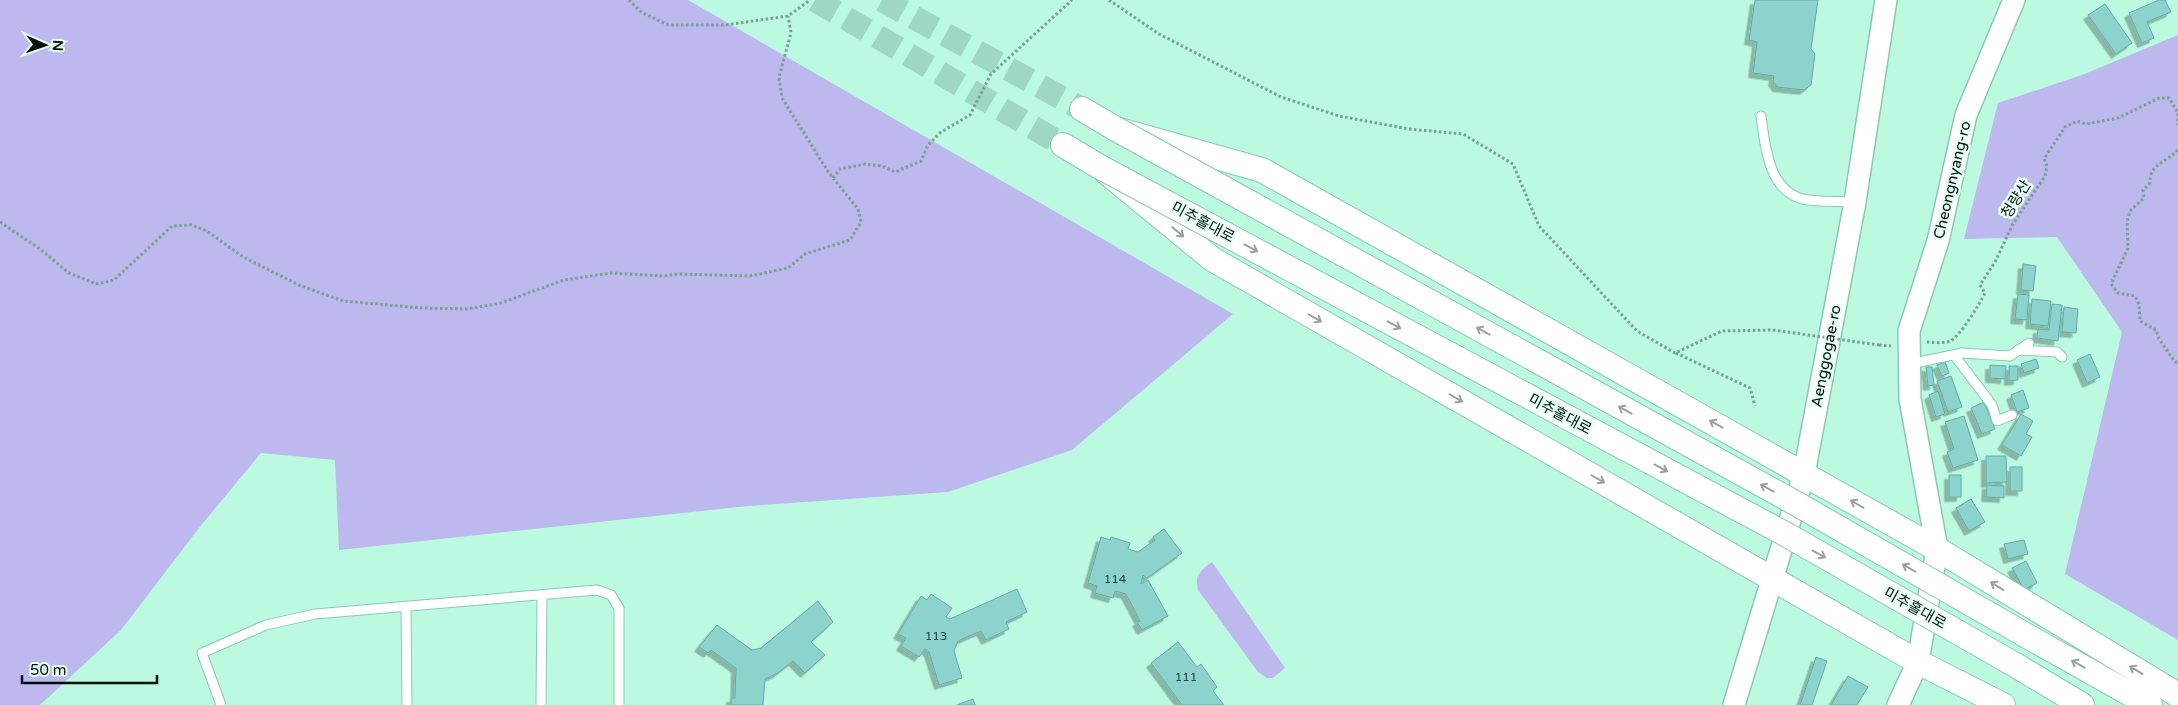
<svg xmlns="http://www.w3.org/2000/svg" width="2178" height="705" viewBox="0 0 2178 705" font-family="'Varela Round','Noto Sans KR',sans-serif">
  <defs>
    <filter id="shadow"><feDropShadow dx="-4.5" dy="4.5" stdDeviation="0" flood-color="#0004"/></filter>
  </defs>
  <rect width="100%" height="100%" fill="#bbfae1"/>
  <path fill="#bdb9ee" d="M 0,0 L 688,0 L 1233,314 L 1072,450 L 948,492 L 748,506 L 339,550 L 335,460 L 261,453 L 199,528 L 121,630 L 40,705 L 0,705 Z
    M 2178,35 L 2178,640 L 2065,574 L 2122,332 L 2057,237 L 1964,239 L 1998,103 L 2082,75 Z
    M 1212,562 L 1285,668 L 1273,678 L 1267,678 L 1258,672 L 1198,590 C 1194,575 1201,570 1212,562 Z"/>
  <path fill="#8bd3cc" stroke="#64aaa4" filter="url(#shadow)" d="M 1755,0 L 1818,0 L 1811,49 L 1815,54 L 1811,85 L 1804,90 L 1777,87 L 1773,81 L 1774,76 L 1753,73 L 1757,42 L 1749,40 Z
    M 2159,0 L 2165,0 L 2171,12 L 2147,22 L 2154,38 L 2142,43 L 2129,13 Z
    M 2105,4 L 2132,43 L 2116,54 L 2088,15 Z
    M 2023,264 L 2036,266 L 2033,291 L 2021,290 Z
    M 2018,294 L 2029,295 L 2027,320 L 2015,319 Z
    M 2032,299 L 2051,301 L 2048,326 L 2030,324 Z
    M 2052,304 L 2062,305 L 2058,341 L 2037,338 L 2038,329 L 2049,330 Z
    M 2064,307 L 2078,309 L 2076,333 L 2062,332 Z
    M 2090,354 L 2100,377 L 2087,383 L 2077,360 Z
    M 2036,359 L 2039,368 L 2024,373 L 2021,364 Z
    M 1945,362 L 1949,373 L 1942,376 L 1937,365 Z
    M 1990,365 L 2006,366 L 2005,379 L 1990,378 Z
    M 2009,366 L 2018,366 L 2018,380 L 2009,381 Z
    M 1926,367 L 1932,367 L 1934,385 L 1928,386 Z
    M 1951,376 L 1962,407 L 1948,412 L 1937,381 Z
    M 2023,390 L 2029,408 L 2017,412 L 2011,395 Z
    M 1938,391 L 1945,414 L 1936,417 L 1929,395 Z
    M 1984,402 L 1995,429 L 1982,434 L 1971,408 Z
    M 2021,414 L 2033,421 L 2026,434 L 2032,437 L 2021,456 L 2002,445 Z
    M 1964,416 L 1978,460 L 1953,468 L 1947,452 L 1954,449 L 1945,422 Z
    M 1986,456 L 2006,456 L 2007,482 L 1986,483 Z
    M 2010,467 L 2022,467 L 2022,491 L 2010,491 Z
    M 1949,475 L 1961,475 L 1961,497 L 1949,497 Z
    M 1987,485 L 2004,486 L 2004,498 L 1986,497 Z
    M 1971,499 L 1985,522 L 1969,531 L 1956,508 Z
    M 1164,529 L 1182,553 L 1147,578 L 1143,575 L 1141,584 L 1148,580 L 1168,616 L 1142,630 L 1137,622 L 1140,621 L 1126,594 L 1115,591 L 1113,598 L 1095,593 L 1097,586 L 1088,583 L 1101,537 L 1110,540 L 1111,537 L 1130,543 L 1128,549 L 1138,552 L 1155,540 L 1153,537 Z
    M 2024,540 L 2028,554 L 2008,559 L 2004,544 Z
    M 2026,561 L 2037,583 L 2024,590 L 2012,568 Z
    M 1017,589 L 1027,612 L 1006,622 L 1009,629 L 986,640 L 981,631 L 958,641 L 954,651 L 962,678 L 939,685 L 929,652 L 925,649 L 919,657 L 901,646 L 906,638 L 898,634 L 921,596 L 927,600 L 931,594 L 952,608 L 946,617 L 950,619 Z
    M 818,601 L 833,622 L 811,642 L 825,655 L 805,673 L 793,661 L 778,673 L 765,679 L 763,705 L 731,705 L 731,698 L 735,698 L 736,668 L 711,650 L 708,653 L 699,647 L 717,625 L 752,650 L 761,648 Z
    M 1178,642 L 1197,667 L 1201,664 L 1217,687 L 1213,691 L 1224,705 L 1182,705 L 1151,663 Z
    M 1816,657 L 1827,661 L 1812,705 L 1800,705 Z
    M 1848,676 L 1868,687 L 1857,705 L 1831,705 Z
    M 973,699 L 975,705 L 957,705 Z"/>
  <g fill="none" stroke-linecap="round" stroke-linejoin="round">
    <path stroke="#9fd7c1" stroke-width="24" stroke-dasharray="24 12" stroke-linecap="butt" d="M 815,0 L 1063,145
      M 882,0 L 1082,109"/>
    <defs>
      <path id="service" d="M 1761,116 C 1765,147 1769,195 1808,200 C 1823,202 1839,201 1854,202
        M 2018,350 L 2057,352 L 2062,357
        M 1954,355 L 1992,405 L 1997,421 L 2012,415
        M 1910,364 L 1962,353 L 2010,356 L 2029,343
        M 406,607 L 407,705
        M 221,705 L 202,653 L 266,625 L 315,614 L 597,590 L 611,595 L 619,608 L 619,705
        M 541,705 L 542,595"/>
      <path id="tertiary" d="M 1734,705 L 1804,474 L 1855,202 L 1886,0
        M 1898,705 L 1918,662 L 1937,549 L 1910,399 L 1909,331 L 1938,241 L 1966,115 L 2014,0"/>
      <path id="secondary" d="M 1082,109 L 1116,129 L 1262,170 L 1937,549 L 2178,695
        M 1063,145 L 1100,167 L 1212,259 L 1918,662 L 2003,705
        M 2027,636 L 2150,705
        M 2017,666 L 2082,705"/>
    </defs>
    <use href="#service" stroke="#8bc8b0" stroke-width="11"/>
    <use href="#tertiary" stroke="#8bc8b0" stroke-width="24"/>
    <use href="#secondary" stroke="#8bc8b0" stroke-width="26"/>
    <path stroke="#74a28f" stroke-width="3" stroke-dasharray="2.5 2.5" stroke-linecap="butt" d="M 629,0 L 641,12 L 668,25 L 725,25 L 788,16 L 810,0
      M 1109,0 L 1159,34 L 1281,97 L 1339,116 L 1409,129 L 1463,134 L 1513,164 L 1539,226 L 1637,331 L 1675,353 L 1722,331 L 1773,330
      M 2178,150 C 2167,162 2149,164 2150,183 L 2143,190 L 2144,198 L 2130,211 L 2127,221 L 2128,248 L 2111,284 L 2118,293 L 2135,296 L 2139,304 L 2140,321 L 2156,330 L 2159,339 L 2175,362 L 2178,362
      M 833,178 L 840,169 L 865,164 L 882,166 L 895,172 L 921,161 L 928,145 L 941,132 L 970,115 L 991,74 L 1072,0
      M 0,222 L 40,249 L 69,273 L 96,284 L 114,280 L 172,226 L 191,225 L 207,231 L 243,257 L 299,285 L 343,301 L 422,308 L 467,309 L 501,303 L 564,280 L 611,273 L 663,276 L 678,274 L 750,276 L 788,268 L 805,254 L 850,240 L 861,222 L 858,209 L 829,173 L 782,98 L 779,77 L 791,33 L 788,16
      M 1927,342 C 1933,342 1944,344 1950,341 C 1960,337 1980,303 1985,293 L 1980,285 L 1995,262 L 2013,224 L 2045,176 L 2047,166 L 2044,159 L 2065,127 L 2077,121 L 2086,124 L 2118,118 L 2159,98 L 2169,98 L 2178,113 L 2178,125
      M 1879,345 L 1891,346
      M 1676,353 L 1750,388 L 1755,406"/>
    <use href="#service" stroke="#fff" stroke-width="9"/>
    <use href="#tertiary" stroke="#fff" stroke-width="21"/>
    <use href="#secondary" stroke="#fff" stroke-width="24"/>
    <defs>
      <path id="secondary-bridge" d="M 1116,129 L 1797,504 L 2027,636
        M 1100,167 L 1787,535 L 2017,666"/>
    </defs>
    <use href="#secondary-bridge" stroke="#8bc8b0" stroke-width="26" stroke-linecap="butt"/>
    <path stroke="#74a28f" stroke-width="3" stroke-dasharray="2.5 2.5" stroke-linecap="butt" d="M 1773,330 L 1879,345"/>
    <use href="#secondary-bridge" stroke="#fff" stroke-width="24"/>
  </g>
  <defs><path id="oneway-shaft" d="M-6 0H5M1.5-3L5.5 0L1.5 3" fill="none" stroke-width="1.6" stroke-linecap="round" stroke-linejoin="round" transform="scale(1.25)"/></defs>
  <g stroke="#99a19d">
    <use href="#oneway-shaft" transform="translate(1178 232) rotate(40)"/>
    <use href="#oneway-shaft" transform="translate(1251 248) rotate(28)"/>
    <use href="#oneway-shaft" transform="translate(1315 318) rotate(30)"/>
    <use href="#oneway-shaft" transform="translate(1394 325) rotate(28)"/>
    <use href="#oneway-shaft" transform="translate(1483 331) rotate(-151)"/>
    <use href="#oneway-shaft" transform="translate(1456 398) rotate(30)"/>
    <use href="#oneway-shaft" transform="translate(1625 410) rotate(-151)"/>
    <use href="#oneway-shaft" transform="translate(1716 424) rotate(-151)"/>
    <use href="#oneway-shaft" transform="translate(1661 468) rotate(28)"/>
    <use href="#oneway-shaft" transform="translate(1598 479) rotate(30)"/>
    <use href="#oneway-shaft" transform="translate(1767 488) rotate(-151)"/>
    <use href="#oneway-shaft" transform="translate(1857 504) rotate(-150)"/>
    <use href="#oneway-shaft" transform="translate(1819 554) rotate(29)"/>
    <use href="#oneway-shaft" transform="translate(1909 568) rotate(-150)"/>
    <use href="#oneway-shaft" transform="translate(1997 586) rotate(-148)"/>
    <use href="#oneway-shaft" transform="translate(2078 664) rotate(-151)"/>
    <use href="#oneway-shaft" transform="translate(2136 670) rotate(-149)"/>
  </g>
  <g text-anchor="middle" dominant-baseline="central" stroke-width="5" stroke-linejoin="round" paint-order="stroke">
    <g font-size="12" fill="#23433b">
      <text x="1115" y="579">114</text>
      <text x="936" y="636">113</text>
      <text x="1186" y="677">111</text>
    </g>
    <g font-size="15" fill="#00130b" stroke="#e6fef4">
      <text transform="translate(1952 180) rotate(-77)">Cheongnyang-ro</text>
      <text transform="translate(2016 199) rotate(-58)">청량산</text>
      <text transform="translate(1203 222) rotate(28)">미추홀대로</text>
      <text transform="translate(1826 356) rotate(-79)">Aenggogae-ro</text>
      <text transform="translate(1560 414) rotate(28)">미추홀대로</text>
      <text transform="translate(1915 608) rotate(29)">미추홀대로</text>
    </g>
  </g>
  <g transform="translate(45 45) rotate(92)" stroke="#e6fef4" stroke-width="4" paint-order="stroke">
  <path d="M0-4L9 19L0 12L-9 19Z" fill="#00130b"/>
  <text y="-8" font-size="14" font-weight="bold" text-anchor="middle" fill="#00130b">N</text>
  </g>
  <path d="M22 675v8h135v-8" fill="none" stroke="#00130b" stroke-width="2.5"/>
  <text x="30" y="675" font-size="15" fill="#00130b" stroke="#e6fef4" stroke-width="4" paint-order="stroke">50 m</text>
</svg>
